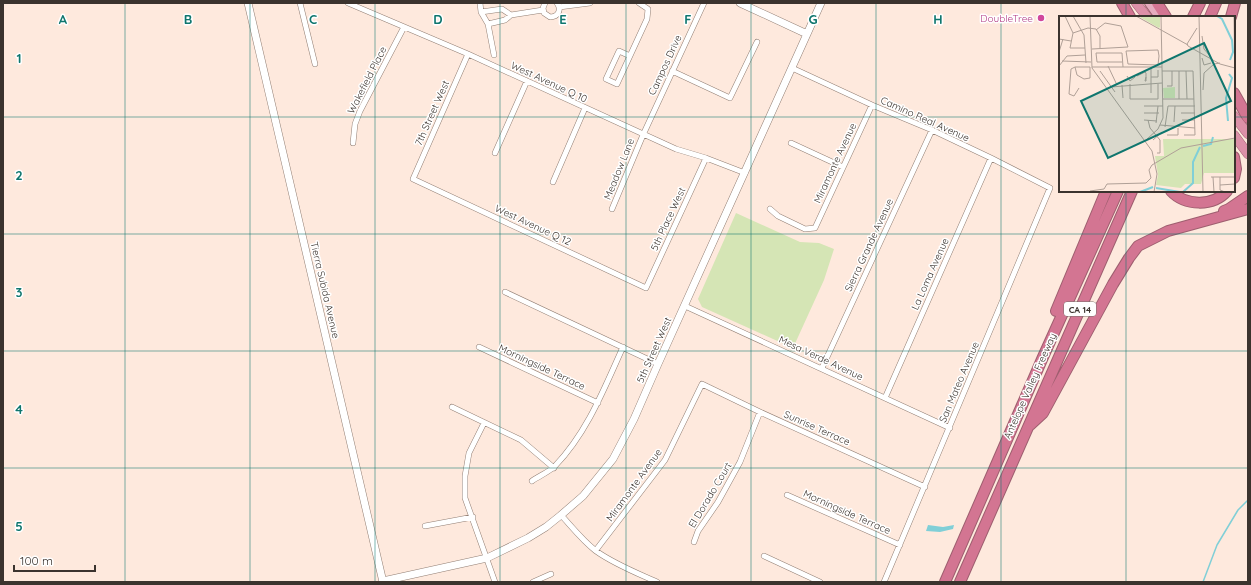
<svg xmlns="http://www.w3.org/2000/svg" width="1251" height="585" viewBox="0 0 1251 585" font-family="Quicksand,sans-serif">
  <rect width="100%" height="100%" fill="#fee9dd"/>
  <path fill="#d5e5b5" d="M 736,213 L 800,242 L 819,243 L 834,249 L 824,280 L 793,348 L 702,307 L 698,299 Z"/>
  <path fill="#80cfd7" d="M 928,525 L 943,527 L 954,525 L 953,529 L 940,532 L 926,531 Z"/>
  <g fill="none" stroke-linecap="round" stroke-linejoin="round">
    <path stroke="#80cfd7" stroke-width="1.5" d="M 1203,582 L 1217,545 L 1238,510 L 1248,500"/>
    <defs>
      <path id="minor" d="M 300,3 L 315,64
        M 348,3 L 468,54 L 676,149 L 706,158 L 745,173
        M 480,3 L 481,12 L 488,24 L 505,20 L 511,15 L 543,10
        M 545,3 L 543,8 L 544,13 L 550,17 C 558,17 562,10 557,3
        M 559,7 L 590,3
        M 481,12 L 502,9 L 511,15
        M 488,24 L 494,55
        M 468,54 L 413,179 L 646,288 L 706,158
        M 630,56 L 619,51 L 606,79 L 617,84 L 647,19 L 648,9 L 639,3
        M 792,68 L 872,105 L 932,130 L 991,158 L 1050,188 L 884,582
        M 672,71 L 730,98 L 757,42
        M 353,143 L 355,124 L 360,111 L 404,27
        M 791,143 L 843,167
        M 495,153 L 527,81
        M 553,182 L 585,108
        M 612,209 L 643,135 L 704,3
        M 770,209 L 778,216 L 805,229 L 815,228 L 872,105
        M 505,292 L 658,364
        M 685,306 L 950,428
        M 479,347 L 598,403
        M 822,368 L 932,130
        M 885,398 L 991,158
        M 452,407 L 521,440 L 554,468
        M 484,423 L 469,453 L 465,476 L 465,498 L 495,582
        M 532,481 C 539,476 549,472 555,466 C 587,433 604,389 623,347
        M 787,495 L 900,545
        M 561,515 C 572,527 583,541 596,551 C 614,564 637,573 657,582
        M 425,526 L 473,517
        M 694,542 L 698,531 L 718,502 L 740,462 L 760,412
        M 596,550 L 665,460 L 702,384 L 760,412 L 925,487
        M 764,556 L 820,582
        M 533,582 L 551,574"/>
      <path id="tertiary" d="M 740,3 L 807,34
        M 383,581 L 487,558 L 528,538 L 546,527 L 561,515 L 583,496 L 613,459 L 634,419 L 658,364 L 821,3"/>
      <path id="secondary" d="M 248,3 L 383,582"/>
      <path id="primary" d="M 1149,3 L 1159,17"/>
      <path id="trunk" d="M 1136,3 L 1147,17
        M 1234,116 L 1248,134
        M 1234,135 L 1248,154"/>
      <path id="motorway" d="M 1122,3 L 1130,17
        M 1157,3 L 1166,17
        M 1193,17 L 1200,3
        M 1210,17 L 1216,3
        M 1231,17 L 1235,3
        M 1234,93 L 1248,118
        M 1234,157 L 1236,169 L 1234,178
        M 1171,191 C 1185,206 1213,207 1227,191
        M 1224,211 L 1229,209 L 1248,196
        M 1056,311 L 1106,191
        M 1030,425 L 1043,413 L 1113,284 L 1129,258 L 1138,246 L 1168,231 L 1248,209
        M 945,582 L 1043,357 L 1118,191
        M 960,582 L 1132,191"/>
    </defs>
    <use href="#minor" stroke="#927f74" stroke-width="6"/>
    <use href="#tertiary" stroke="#927f74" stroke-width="8"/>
    <use href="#secondary" stroke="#927f74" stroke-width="8"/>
    <use href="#primary" stroke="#9e5e6f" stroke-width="10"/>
    <use href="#trunk" stroke="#9e5e6f" stroke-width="10"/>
    <use href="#motorway" stroke="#9e5e6f" stroke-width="12"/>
    <use href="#minor" stroke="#fff" stroke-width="5"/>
    <use href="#tertiary" stroke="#fff" stroke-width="7"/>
    <use href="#secondary" stroke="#fff" stroke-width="7"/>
    <use href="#primary" stroke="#e5acbe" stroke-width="8"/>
    <use href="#trunk" stroke="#dc90a8" stroke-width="9"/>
    <use href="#motorway" stroke="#d37592" stroke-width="10"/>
  </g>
  <path fill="none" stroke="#0f766e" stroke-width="1" stroke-opacity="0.55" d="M 125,3 L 125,582M 250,3 L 250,582M 375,3 L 375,582M 500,3 L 500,582M 626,3 L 626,582M 751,3 L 751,582M 876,3 L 876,582M 1001,3 L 1001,582M 1126,3 L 1126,17M 3,117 L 1060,117M 1234,117 L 1248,117M 1126,191 L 1126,582M 3,234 L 1248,234M 3,351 L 1248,351M 3,468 L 1248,468"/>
  <circle fill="#d1479c" stroke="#fff" stroke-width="1.5" cx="1041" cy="18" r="4"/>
  <g text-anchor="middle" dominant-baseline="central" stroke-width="3" stroke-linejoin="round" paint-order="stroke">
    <rect fill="#fff" stroke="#76706d" stroke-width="1" x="1064" y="302" width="32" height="14" rx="3"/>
    <g font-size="9" font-weight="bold" fill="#3b332e">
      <text x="1080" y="309">CA 14</text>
    </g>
    <g font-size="10" fill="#b23c85" stroke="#fff" text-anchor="end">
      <text x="1033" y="18">DoubleTree</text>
    </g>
    <g font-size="10" fill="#3b332e" stroke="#fff">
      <text transform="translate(665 65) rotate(-65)">Campos Drive</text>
      <text transform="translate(367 80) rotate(-63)">Wakefield Place</text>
      <text transform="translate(549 82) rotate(25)">West Avenue Q 10</text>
      <text transform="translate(432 113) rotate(-66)">7th Street West</text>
      <text transform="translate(925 119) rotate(24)">Camino Real Avenue</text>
      <text transform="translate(835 163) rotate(-65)">Miramonte Avenue</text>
      <text transform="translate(619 169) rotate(-68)">Meadow Lane</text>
      <text transform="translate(668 219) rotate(-65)">5th Place West</text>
      <text transform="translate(533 225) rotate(25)">West Avenue Q 12</text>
      <text transform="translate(869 245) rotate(-65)">Sierra Grande Avenue</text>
      <text transform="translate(930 274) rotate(-66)">La Loma Avenue</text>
      <text transform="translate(325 290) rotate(77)">Tierra Subida Avenue</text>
      <text transform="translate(654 350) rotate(-66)">5th Street West</text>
      <text transform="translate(821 358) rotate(25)">Mesa Verde Avenue</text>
      <text transform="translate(542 367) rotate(25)">Morningside Terrace</text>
      <text transform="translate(959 382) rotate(-67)">San Mateo Avenue</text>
      <text transform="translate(1030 386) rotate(-66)">Antelope Valley Freeway</text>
      <text transform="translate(817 428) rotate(24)">Sunrise Terrace</text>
      <text transform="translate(634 485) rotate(-54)">Miramonte Avenue</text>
      <text transform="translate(710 495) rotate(-59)">El Dorado Court</text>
      <text transform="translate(847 512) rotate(24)">Morningside Terrace</text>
    </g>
  </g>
  <g transform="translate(1059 16)">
    <rect width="176" height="176" fill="#fee9dd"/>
    <path d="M 79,0 L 101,0 L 101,11 L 100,12 ZM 116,71 L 116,82 L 105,82 L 104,72 ZM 104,123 L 176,123 L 176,157 L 145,157 L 142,168 L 126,168 L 122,172 L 97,169 L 99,159 L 96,140 L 105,140 Z" fill="#d5e5b5"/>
    <path fill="none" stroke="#80cfd7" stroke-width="2" d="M 158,0 L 163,3 L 173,24 L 174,36 L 171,44M 169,105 L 167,82 L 173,62 L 170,58M 144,130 L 152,128 L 154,121M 97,172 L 121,176M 81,176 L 94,171M 124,176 L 134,167 L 134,146 L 141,131"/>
    <path fill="none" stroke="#b0a097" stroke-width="1" d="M 6,0 L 14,17 L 11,32 L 26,32M 14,0 L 25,19 L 27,47M 31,0 L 33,52 L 93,135 L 98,158 L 95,176M 77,0 L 129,29M 140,0 L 144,176M 175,0 L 176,68M 138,12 L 128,28 L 129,30 L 161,48 L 176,52M 14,17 L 29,12 L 37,13 L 41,20 L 41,32M 143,20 L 145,33 L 151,40M 0,23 L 12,25M 33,33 L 69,31 L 62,10 L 46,7 L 37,14M 0,36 L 4,23M 100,40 L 99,49 L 69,48 L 67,35 L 99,34 L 100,40M 143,42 L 145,49 L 152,47M 3,45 L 32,46M 63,46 L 38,46 L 37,37 L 63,37 L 64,51M 0,50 L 8,40 L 26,39M 49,50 L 58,69M 16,51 L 31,51 L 31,62 L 25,63 L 18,59 ZM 16,51 L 12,53 L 10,78 L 15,80 L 20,72M 33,51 L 103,51M 92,51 L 92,77M 41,55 L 56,76M 103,55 L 134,55 L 136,119 L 125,119M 120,55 L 120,83M 127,55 L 128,83M 68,60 L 71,65 L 76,61M 78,60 L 86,56 L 87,57 L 87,65 L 86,65 L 87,61M 92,61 L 99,61 L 99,54M 71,68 L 71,83 L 99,83 L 99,68M 63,69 L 64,82M 108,70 L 113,70 L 113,55M 52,71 L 103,67M 144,74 L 145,57 L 155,48 L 161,47M 104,83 L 135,83M 85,90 L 104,90M 85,97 L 100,97M 122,97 L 136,97M 85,104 L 98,105M 89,104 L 91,112 L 101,124 L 101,137 L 98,137M 123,104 L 136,104M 115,106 L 116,90M 97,107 L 99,90M 101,109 L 136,112M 106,111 L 109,90 L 136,90M 108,119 L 119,119 L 119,112M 87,124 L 99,113 L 104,102 L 102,0M 94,124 L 103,116M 152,161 L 175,161M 154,161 L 155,176M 161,161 L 161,174 L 166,176M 161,169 L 176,168M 31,175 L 45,173 L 48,168 L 87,167 L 92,162 L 90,154 L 93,149 L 122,132 L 176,122"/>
    <path fill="#0f766e" fill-opacity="0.15" stroke="#0f766e" stroke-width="2" d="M 145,27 L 172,85 L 49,142 L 22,85 Z"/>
    <rect width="176" height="176" fill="none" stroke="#3b332e" stroke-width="2"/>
  </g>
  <g font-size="13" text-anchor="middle" font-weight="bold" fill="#0f766e" stroke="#fff" stroke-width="3" stroke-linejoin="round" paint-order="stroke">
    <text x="63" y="24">A</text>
    <text x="188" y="24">B</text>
    <text x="313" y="24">C</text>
    <text x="438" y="24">D</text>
    <text x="563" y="24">E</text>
    <text x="688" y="24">F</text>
    <text x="813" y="24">G</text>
    <text x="938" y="24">H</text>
    <text x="19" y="63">1</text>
    <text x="19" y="180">2</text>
    <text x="19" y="297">3</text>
    <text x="19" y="414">4</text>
    <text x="19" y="531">5</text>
  </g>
  <rect width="1251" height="585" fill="none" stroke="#3b332e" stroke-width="8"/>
  <path d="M14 565v6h81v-6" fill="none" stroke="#3b332e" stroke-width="2"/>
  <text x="20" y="565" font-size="12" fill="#3b332e" stroke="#ffffff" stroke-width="3" paint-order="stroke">100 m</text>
</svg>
